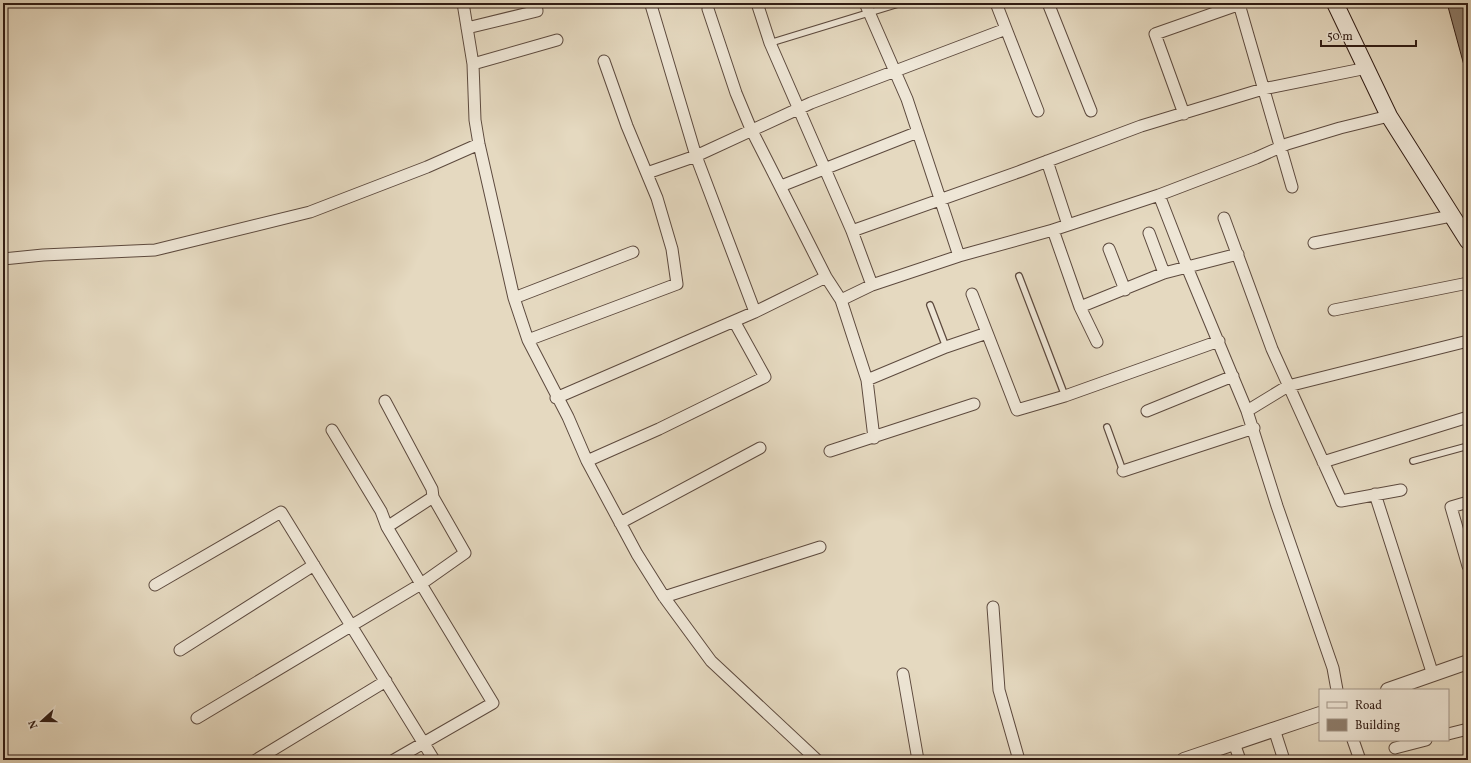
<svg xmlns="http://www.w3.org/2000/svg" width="1471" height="763" viewBox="0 0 1471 763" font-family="Vollkorn,serif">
  <rect width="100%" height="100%" fill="#e5d9c0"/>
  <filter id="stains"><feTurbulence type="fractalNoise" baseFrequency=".005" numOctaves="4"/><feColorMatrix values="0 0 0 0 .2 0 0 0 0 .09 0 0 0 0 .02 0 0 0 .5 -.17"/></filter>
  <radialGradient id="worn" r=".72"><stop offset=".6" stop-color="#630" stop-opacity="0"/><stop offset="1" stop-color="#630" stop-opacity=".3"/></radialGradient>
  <path fill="#8e7e6d" stroke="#301b13" d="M 1447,3 L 1468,3 L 1468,68 L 1465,69 Z"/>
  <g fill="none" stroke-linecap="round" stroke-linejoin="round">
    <defs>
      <path id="service" d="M 770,43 L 901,3
        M 1019,276 L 1065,396
        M 930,305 L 946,347
        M 1107,427 L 1123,471
        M 1413,461 L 1468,446"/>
      <path id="minor" d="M 463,3 L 473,64 L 475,120 L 479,144 L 514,298 L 528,340 L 568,417 L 587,461 L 637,554 L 664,597 L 711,661 L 817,760
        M 757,3 L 770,43 L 852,231 L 872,285
        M 865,3 L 907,99 L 959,256
        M 996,3 L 1038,111
        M 1048,3 L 1091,111
        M 1239,4 L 1292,187
        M 651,5 L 696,156 L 755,312
        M 708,9 L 736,93 L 751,129 L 826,277 L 841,300 L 867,380 L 874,438
        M 467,28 L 537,11 L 536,3
        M 473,64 L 557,40
        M 1184,114 L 1155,34 L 1243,3
        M 1047,161 L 1068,225
        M 647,173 L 696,156 L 811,103 L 1006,29
        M 781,186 L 918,132
        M 1159,195 L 1187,267 L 1247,411 L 1277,506 L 1333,668 L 1337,690
        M 1224,218 L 1272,349 L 1341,501 L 1401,490
        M 1053,230 L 1080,307 L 1097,342
        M 852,231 L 1021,171 L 1141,126 L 1263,89 L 1367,68
        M 1149,233 L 1164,273
        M 1314,243 L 1451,216
        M 1109,249 L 1125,290
        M 3,259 L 43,255 L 155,250 L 310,212 L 427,167 L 479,144
        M 972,294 L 1017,410 L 1065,396 L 1219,341
        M 514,298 L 633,252
        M 841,300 L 872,285 L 959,256 L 1053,230 L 1159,195 L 1256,158 L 1287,144 L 1340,128 L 1389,116
        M 1080,307 L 1164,273 L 1238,254
        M 1334,310 L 1468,283
        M 528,340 L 677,284 L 672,249 L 657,198 L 627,126 L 604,61
        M 867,380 L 946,347 L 987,333
        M 556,398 L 755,312 L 826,277
        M 1147,411 L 1233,376
        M 1247,411 L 1288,386 L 1468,341
        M 332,430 L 381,511 L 387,527 L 421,584 L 465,553 L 433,497 L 432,489 L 385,401
        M 830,451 L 974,404
        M 587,461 L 659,429 L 765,377 L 734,321
        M 1323,462 L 1468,417
        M 1123,471 L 1254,428
        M 1375,494 L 1433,675
        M 1468,502 L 1451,507 L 1468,566
        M 620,523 L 760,448
        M 387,527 L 433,497
        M 155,585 L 281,512 L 434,760
        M 664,597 L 820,547
        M 993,607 L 999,690 L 1019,760
        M 180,650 L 314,565
        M 903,674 L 918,760
        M 197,718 L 421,584 L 493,703 L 394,760
        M 1274,729 L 1284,760
        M 1448,734 L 1468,729
        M 1353,740 L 1360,760
        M 1234,743 L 1240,760
        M 1395,748 L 1426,740
        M 256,760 L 386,681"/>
      <path id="tertiary" d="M 1388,690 L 1468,662
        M 1184,760 L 1320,714"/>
      <path id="secondary" d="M 1335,3 L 1389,116 L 1468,241"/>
    </defs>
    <use href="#service" stroke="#5d4a3e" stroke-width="8"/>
    <use href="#minor" stroke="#5d4a3e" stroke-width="13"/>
    <use href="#tertiary" stroke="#5d4a3e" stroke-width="16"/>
    <use href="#secondary" stroke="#301b13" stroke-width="18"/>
    <use href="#service" stroke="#eee6d6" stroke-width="5.5"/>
    <use href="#minor" stroke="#eee6d6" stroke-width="11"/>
    <use href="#tertiary" stroke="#eee6d6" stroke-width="14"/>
    <use href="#secondary" stroke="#eee6d6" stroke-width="16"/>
  </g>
  <rect width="1471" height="763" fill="none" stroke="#e5d9c0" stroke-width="16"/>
  <rect x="4" y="4" width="1463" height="755" fill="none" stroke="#301b13" stroke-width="2"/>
  <rect x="8" y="8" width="1455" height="747" fill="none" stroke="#301b13"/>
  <rect x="1319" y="689" width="130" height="52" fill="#eee6d6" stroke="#a29588"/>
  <rect x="1327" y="702" width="20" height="6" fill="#eee6d6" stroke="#a29588"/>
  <text x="1355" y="709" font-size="12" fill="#301b13">Road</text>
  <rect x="1327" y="719" width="20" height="12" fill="#8e7e6d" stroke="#a29588"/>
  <text x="1355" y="729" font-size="12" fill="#301b13">Building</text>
  <g transform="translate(42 721) rotate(249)" stroke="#eee6d6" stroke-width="3" paint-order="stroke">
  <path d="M0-3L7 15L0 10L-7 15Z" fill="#301b13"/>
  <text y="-6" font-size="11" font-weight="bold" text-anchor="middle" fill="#301b13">N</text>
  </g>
  <path d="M1321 40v6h95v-6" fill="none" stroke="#301b13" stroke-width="2"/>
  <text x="1327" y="40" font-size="12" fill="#301b13" stroke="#eee6d6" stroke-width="3" paint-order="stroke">50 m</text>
  <rect width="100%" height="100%" filter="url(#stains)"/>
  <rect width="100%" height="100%" fill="url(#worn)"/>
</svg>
